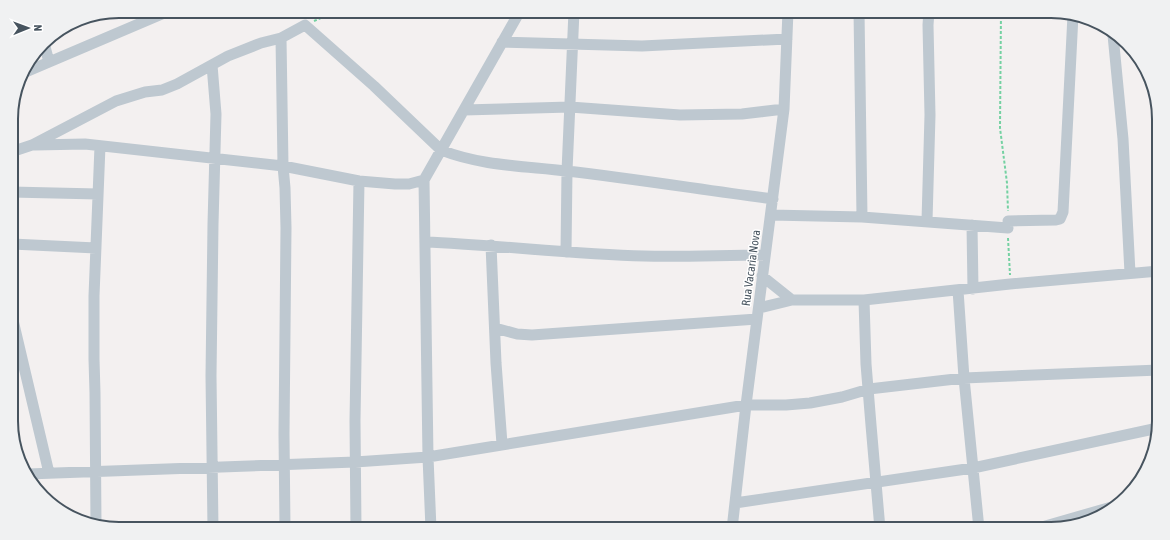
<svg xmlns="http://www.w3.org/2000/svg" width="1170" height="540" viewBox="0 0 1170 540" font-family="'Asap Condensed',sans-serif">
  <rect width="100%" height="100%" fill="#f3f0f0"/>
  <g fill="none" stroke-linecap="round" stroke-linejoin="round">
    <path stroke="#74d1a2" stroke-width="2" stroke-dasharray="3 2" stroke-linecap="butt" d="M 1001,11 L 1000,128 L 1007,183 L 1008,211
      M 314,21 L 337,11
      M 1008,238 L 1010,275"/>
    <path stroke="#bec8d0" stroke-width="11" d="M 859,11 L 862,217
      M 1113,35 L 1123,139 L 1130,273
      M 281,38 L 283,166 L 285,188 L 286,228 L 284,434 L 285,529
      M 502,42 L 642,46 L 787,39
      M 44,43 L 49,62
      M 212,65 L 216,114 L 213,224 L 211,376 L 213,529
      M 21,74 L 169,11
      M 464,110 L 570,107 L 680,115 L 742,114 L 784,109
      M 35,145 L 85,144 L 283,166 L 359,181 L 395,184 L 409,184 L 424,180
      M 11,152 L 32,145 L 116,101 L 145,92 L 162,90 L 177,84 L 228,56 L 261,43 L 281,38 L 305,25 L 374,86 L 441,150 C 481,166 525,166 567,171 C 636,179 704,190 773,199
      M 11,192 L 98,194
      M 771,215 L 862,217 L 1008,228
      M 927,221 L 930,115 L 928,25 L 929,11
      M 1008,221 L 1056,220 L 1060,219 L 1063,212 L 1073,15
      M 972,225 L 973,289
      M 425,242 C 498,245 571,254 644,256 C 684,257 725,255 765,255
      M 12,244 L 96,248
      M 491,245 L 496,363 L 502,444
      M 566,252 L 567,171 L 574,11
      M 762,276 L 792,300
      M 958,290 L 964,378 L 979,529
      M 864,300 L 866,364 L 871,425 L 880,529
      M 759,308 L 792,300 L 864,300 L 1010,284 L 1159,271
      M 12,316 L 49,473
      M 495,328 L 517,334 L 532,335 L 757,319
      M 12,363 L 22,362
      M 28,474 L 355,462 L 428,457 L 746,405 L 786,405 L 810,403 L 842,397 L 869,389 L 964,378 L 1159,370
      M 735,503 L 973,468 L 1158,428
      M 96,524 L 95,393 L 94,359 L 94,296 L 100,146
      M 356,529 L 355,421 L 359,181
      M 431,529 L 428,457 L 424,180 L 520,11
      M 732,529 L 746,405 L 784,109 L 788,11
      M 1035,529 L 1115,506"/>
  </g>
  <g text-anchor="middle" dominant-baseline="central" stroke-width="3" stroke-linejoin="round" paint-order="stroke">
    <g font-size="12" fill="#47545f" stroke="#fff">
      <text transform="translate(751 268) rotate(-82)">Rua Vacaria Nova</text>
    </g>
  </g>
  <path d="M0 0H1170V540H0ZM119 18H1051A101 101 0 0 1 1152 119V421A101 101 0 0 1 1051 522H119A101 101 0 0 1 18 421V119A101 101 0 0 1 119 18Z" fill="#f0f1f2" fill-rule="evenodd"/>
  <path fill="none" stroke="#47545f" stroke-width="2" d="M119 18H1051A101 101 0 0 1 1152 119V421A101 101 0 0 1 1051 522H119A101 101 0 0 1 18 421V119A101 101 0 0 1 119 18Z"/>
  <g transform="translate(28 28) rotate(89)" stroke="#ffffff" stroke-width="3" paint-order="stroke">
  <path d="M0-3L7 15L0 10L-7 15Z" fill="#47545f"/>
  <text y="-6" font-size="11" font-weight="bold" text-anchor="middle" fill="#47545f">N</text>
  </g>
</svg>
